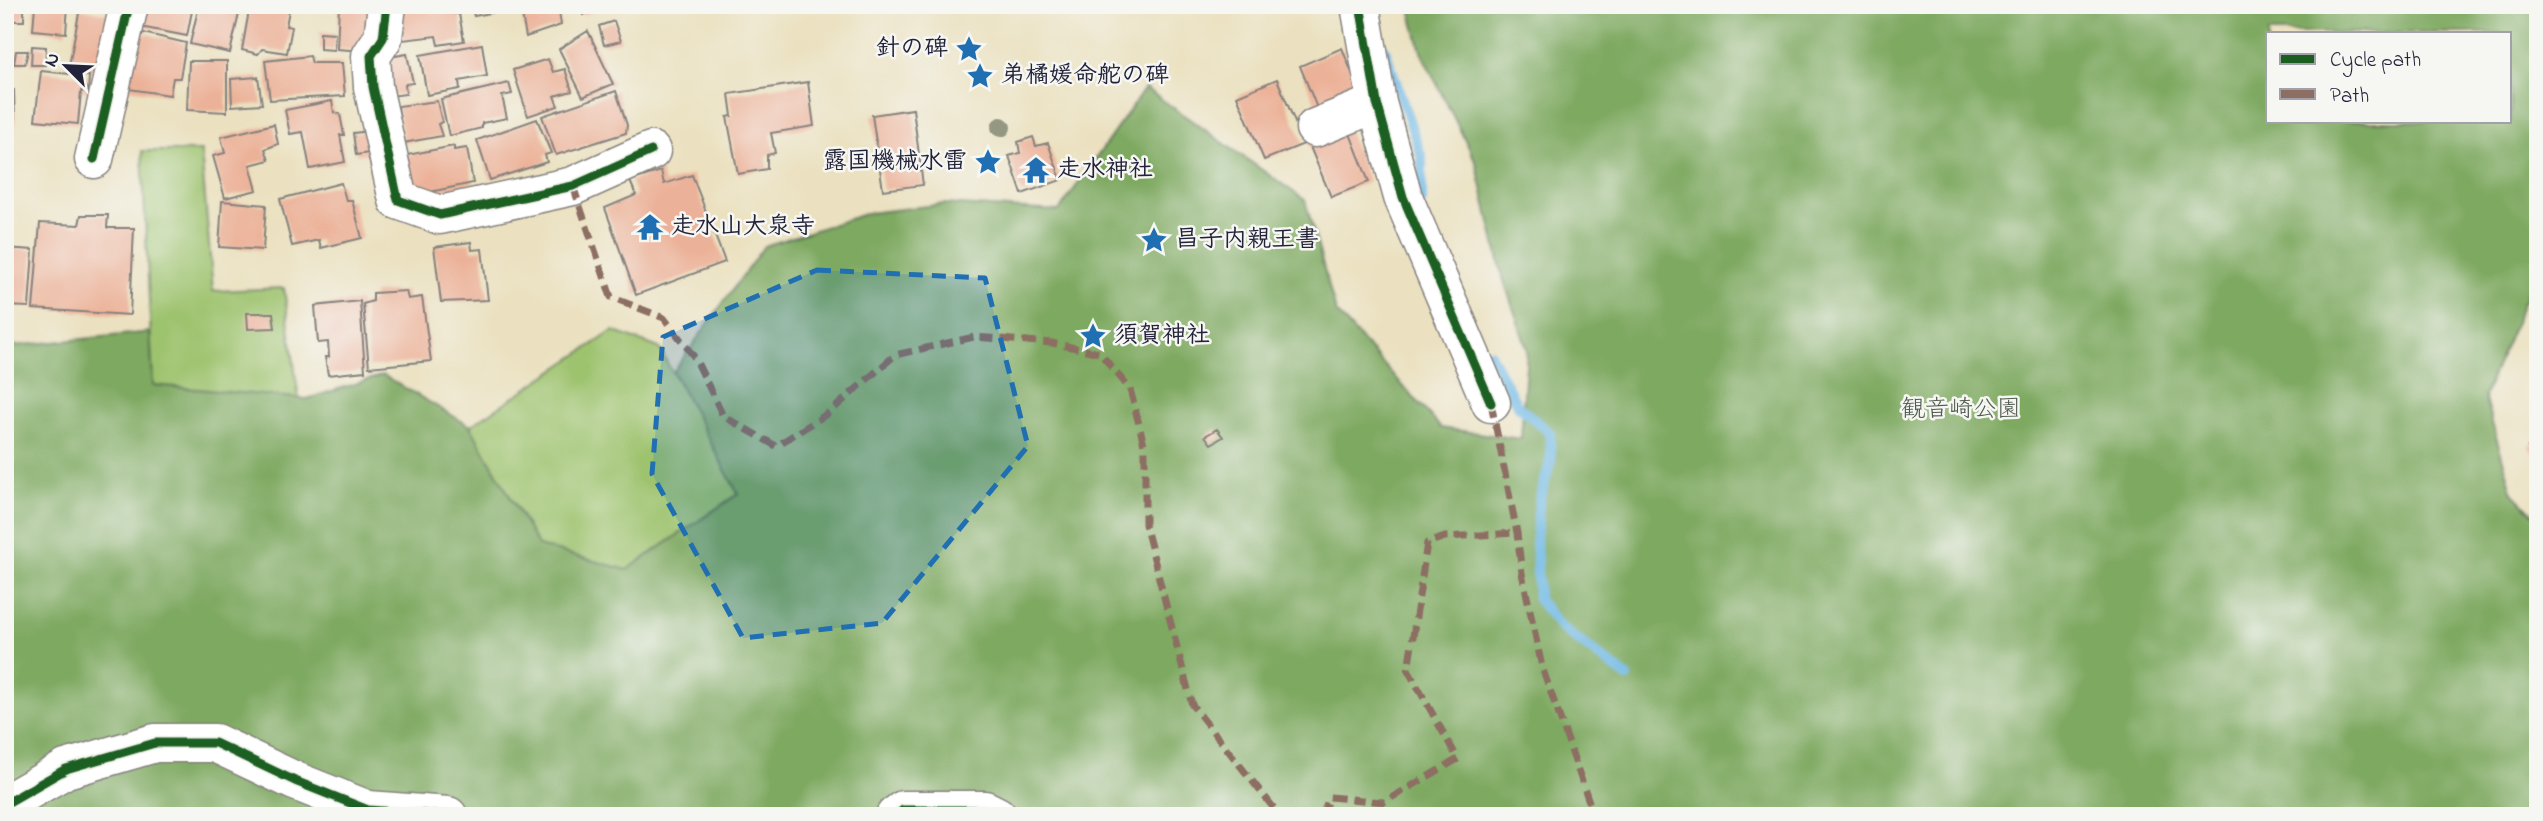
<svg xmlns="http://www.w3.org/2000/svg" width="2543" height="821" viewBox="0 0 2543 821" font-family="'Indie Flower','Klee One',sans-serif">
  <rect width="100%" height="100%" fill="#f6f6f2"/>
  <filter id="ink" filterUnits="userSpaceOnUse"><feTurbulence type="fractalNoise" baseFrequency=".0143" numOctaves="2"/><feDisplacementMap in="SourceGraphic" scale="14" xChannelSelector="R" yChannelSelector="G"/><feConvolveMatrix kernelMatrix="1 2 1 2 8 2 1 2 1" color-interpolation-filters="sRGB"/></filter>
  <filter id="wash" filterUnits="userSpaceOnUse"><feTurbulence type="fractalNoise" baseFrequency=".00686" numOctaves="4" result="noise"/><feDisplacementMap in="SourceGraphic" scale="28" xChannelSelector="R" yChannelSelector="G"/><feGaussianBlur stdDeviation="1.57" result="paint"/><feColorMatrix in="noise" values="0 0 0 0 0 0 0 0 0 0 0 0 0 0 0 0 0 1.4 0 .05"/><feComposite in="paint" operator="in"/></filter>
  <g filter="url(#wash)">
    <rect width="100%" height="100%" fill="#ebe1c0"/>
    <path fill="#9ec36e" stroke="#607254" stroke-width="2" d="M 142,151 L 201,151 L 213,291 L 284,288 L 300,408 L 153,385 Z
      M 613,331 L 659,348 L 739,493 L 627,570 L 538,546 L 470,426 Z"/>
    <path fill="#7ea961" stroke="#50664e" stroke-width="2" fill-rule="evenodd" d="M 1409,5 L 2538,5 L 2538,267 L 2484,396 L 2513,493 L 2538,519 L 2538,816 L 5,816 L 5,347 L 150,332 L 153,385 L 307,399 L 383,375 L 470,426 L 538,546 L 627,570 L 738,494 L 673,372 L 764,246 L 868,213 L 944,204 L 1059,211 L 1145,88 L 1305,200 L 1336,312 L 1441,428 L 1521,439 L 1527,349 L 1503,278 L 1476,162 L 1421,52 ZM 2268,33 L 2510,33 L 2510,121 L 2268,121 Z"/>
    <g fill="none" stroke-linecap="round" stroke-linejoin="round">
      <path stroke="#6cb7e5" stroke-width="10" d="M 1385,49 L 1422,158 L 1422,201
        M 1490,353 L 1517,405 L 1550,433 L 1551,460 L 1539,501 L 1536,539 L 1538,599 L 1560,627 L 1627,677"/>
    </g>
    <g id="blocks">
      <path fill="#ecb299" d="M 5,5 L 24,5 L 24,21 L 5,21 Z
        M 35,5 L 68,5 L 66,33 L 33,30 Z
        M 139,5 L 186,5 L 185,9 L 192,11 L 187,36 L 135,26 Z
        M 199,5 L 241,5 L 230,53 L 190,44 Z
        M 250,5 L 290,5 L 286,26 L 292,27 L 287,53 L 262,49 L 258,54 L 242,50 Z
        M 339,5 L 379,5 L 363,51 L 337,49 Z
        M 398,5 L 449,5 L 450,13 L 459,14 L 464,41 L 438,45 L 436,36 L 403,40 Z
        M 471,5 L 511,5 L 512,9 L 474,16 Z
        M 520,5 L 558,5 L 561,25 L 526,37 Z
        M 580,5 L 609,5 L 583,15 Z
        M 80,8 L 111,14 L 97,72 L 69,66 Z
        M 614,21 L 621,41 L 604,45 L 599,26 Z
        M 135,31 L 186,43 L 180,78 L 173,78 L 170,95 L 122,88 Z
        M 588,31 L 613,84 L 583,97 L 559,49 Z
        M 320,32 L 335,33 L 334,50 L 320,49 Z
        M 482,44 L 487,76 L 459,81 L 460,89 L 427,95 L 420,55 Z
        M 32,46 L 46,47 L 45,65 L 31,65 Z
        M 1342,48 L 1363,101 L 1321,118 L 1300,66 Z
        M 16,51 L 28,51 L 25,64 L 14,64 Z
        M 407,54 L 413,83 L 405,84 L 406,94 L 384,97 L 378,59 Z
        M 310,56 L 312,63 L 342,63 L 345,96 L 270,100 L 265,61 Z
        M 548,59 L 553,72 L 565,69 L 572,91 L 554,96 L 558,106 L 528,116 L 513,70 Z
        M 189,61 L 227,61 L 227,112 L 187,110 Z
        M 41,71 L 89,76 L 88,92 L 81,91 L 78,124 L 35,120 Z
        M 258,77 L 262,104 L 232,106 L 231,79 Z
        M 1277,79 L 1304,144 L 1264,160 L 1237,96 Z
        M 808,82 L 814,126 L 771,133 L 775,153 L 767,155 L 767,169 L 738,174 L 727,117 L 732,116 L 729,94 Z
        M 509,83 L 512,94 L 502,96 L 507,118 L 482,123 L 482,128 L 449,136 L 441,99 Z
        M 5,89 L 14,90 L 15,127 L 5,128 Z
        M 616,91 L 627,125 L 626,133 L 556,155 L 542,116 Z
        M 332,101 L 334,113 L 340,114 L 344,135 L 340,135 L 345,162 L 310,169 L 303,132 L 290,134 L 285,110 Z
        M 437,101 L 442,122 L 438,124 L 442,136 L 403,143 L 398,106 Z
        M 913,109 L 923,185 L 883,190 L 872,115 Z
        M 537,119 L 551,153 L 545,155 L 547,162 L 490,180 L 477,140 Z
        M 274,124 L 278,144 L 265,149 L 269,160 L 250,165 L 257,190 L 225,198 L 213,156 L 225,153 L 221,137 Z
        M 1347,126 L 1369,182 L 1331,197 L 1308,142 Z
        M 371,131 L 375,152 L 356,155 L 353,133 Z
        M 1033,137 L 1036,146 L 1048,143 L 1061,180 L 1022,194 L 1009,156 L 1020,153 L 1018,142 Z
        M 454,146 L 454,150 L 467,148 L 473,183 L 411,196 L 402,156 Z
        M 661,171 L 664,184 L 692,175 L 725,262 L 636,295 L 605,208 L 636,195 L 630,181 Z
        M 341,183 L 346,200 L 352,200 L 362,238 L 321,248 L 319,240 L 292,246 L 280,199 Z
        M 222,201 L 266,205 L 263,250 L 219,247 Z
        M 81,215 L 108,215 L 107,228 L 134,228 L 130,315 L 33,309 L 40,223 L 79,225 Z
        M 471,242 L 472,250 L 482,249 L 488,300 L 441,302 L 434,247 Z
        M 5,248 L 33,250 L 29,307 L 5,306 Z
        M 406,291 L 408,299 L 422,297 L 431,361 L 369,367 L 363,304 L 373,301 L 373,293 Z
        M 360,301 L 365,371 L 328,375 L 325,357 L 329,357 L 328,342 L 318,343 L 315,306 Z
        M 247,313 L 273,313 L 275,328 L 248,329 Z
        M 1217,429 L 1223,437 L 1211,444 L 1205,436 Z
        M 2538,439 L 2538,458 L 2528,447 Z"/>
    </g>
  </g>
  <g filter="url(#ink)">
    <use href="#blocks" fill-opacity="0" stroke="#86827e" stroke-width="2"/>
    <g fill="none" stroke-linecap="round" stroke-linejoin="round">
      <defs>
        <path id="minor" d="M 387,5 L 383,38 L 371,56 L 373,87 L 398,200 L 440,215 L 573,186 L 651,151
          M 1360,5 L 1377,103 L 1403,197 L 1491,403
          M 1315,128 L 1377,103
          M 94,159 L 129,5
          M 5,804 L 66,769 L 155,743 L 215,743 L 295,781 L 368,810 L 448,816
          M 895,816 L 903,810 L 985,810 L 997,816"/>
      </defs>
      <use href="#minor" stroke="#86827e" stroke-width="41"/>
      <use href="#minor" stroke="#fff" stroke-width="38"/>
      <path stroke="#8d6e63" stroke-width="7" stroke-dasharray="14 7" stroke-linecap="butt" d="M 573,186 L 611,297 L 664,318 L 695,358 L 723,416 L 776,446 L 830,412 L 895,355 L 974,337 L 1052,343 L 1100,353 L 1130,389 L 1145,448 L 1145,524 L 1192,705 L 1280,816
        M 1491,403 L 1517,533 L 1522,573 L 1542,667 L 1594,816
        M 1322,816 L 1329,797 L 1384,802 L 1458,759 L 1408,670 L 1427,543 L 1445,537 L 1517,533"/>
      <defs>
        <path id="cycleway" d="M 387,5 L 383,38 L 371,56 L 373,87 L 398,200 L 440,215 L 573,186 L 651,151
          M 1360,5 L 1377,103 L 1403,197 L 1491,403
          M 94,159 L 129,5
          M 5,804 L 66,769 L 155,743 L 215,743 L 295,781 L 368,810 L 448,816
          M 895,816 L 903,810 L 985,810 L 997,816"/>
      </defs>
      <use href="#cycleway" stroke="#f6f6f2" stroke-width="13"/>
      <use href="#cycleway" stroke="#1b5e20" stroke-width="9"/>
    </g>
    <circle fill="#949781" cx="1001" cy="127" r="10"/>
  </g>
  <path fill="#1f6fb2" fill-opacity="0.2" stroke="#1f6fb2" stroke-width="5" stroke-dasharray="14 9" stroke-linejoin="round" d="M 817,270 L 985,278 L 1028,446 L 882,623 L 743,638 L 652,474 L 663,337 Z"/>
  <defs>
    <symbol id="sight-bare" viewBox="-9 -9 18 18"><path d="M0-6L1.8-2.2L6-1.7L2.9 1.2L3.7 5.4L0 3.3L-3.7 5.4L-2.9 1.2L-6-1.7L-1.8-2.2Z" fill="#1f6fb2" stroke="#f6f6f2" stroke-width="2.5" paint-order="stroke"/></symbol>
    <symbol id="temple-bare" viewBox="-9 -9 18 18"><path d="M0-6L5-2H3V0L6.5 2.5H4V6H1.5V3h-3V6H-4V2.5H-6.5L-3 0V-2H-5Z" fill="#1f6fb2" stroke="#f6f6f2" stroke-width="2.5" paint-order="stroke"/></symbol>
  </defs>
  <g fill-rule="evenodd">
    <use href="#sight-bare" x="950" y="30" width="38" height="38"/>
    <use href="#sight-bare" x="961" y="57" width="38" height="38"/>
    <use href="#sight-bare" x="969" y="143" width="38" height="38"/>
    <use href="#temple-bare" x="1017" y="151" width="38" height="38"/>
    <use href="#temple-bare" x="631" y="208" width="38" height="38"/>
    <use href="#sight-bare" x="1135" y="221" width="38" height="38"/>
    <use href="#sight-bare" x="1074" y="317" width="38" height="38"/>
  </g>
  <g text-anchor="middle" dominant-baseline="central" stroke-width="5" stroke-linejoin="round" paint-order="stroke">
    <g font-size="24" font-weight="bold" fill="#22223b" stroke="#f6f6f2" text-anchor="start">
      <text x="948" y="49" text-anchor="end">針の碑</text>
      <text x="1001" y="76">弟橘媛命舵の碑</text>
      <text x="967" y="162" text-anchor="end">露国機械水雷</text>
      <text x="1057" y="170">走水神社</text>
      <text x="671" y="227">走水山大泉寺</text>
      <text x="1175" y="240">昌子内親王書</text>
      <text x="1114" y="336">須賀神社</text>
    </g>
    <g font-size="24" fill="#4d5a4d" stroke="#f6f6f2">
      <text x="1961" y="410">観音崎公園</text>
    </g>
  </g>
  <rect width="2543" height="821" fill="none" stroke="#f6f6f2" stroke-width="28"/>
  <rect x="2266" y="32" width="245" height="91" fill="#f6f6f2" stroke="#a1a1a9" stroke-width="2"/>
  <rect x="2280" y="54" width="35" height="10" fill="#1b5e20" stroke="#a1a1a9" stroke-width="2"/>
  <text x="2330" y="66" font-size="21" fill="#22223b">Cycle path</text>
  <rect x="2280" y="89" width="35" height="10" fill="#8d6e63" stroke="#a1a1a9" stroke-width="2"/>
  <text x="2330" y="102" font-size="21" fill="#22223b">Path</text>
  <g transform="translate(66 66) rotate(294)" stroke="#f6f6f2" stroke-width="5" paint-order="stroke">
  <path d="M0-5L12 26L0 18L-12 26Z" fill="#22223b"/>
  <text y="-10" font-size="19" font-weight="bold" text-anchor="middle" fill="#22223b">N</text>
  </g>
</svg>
